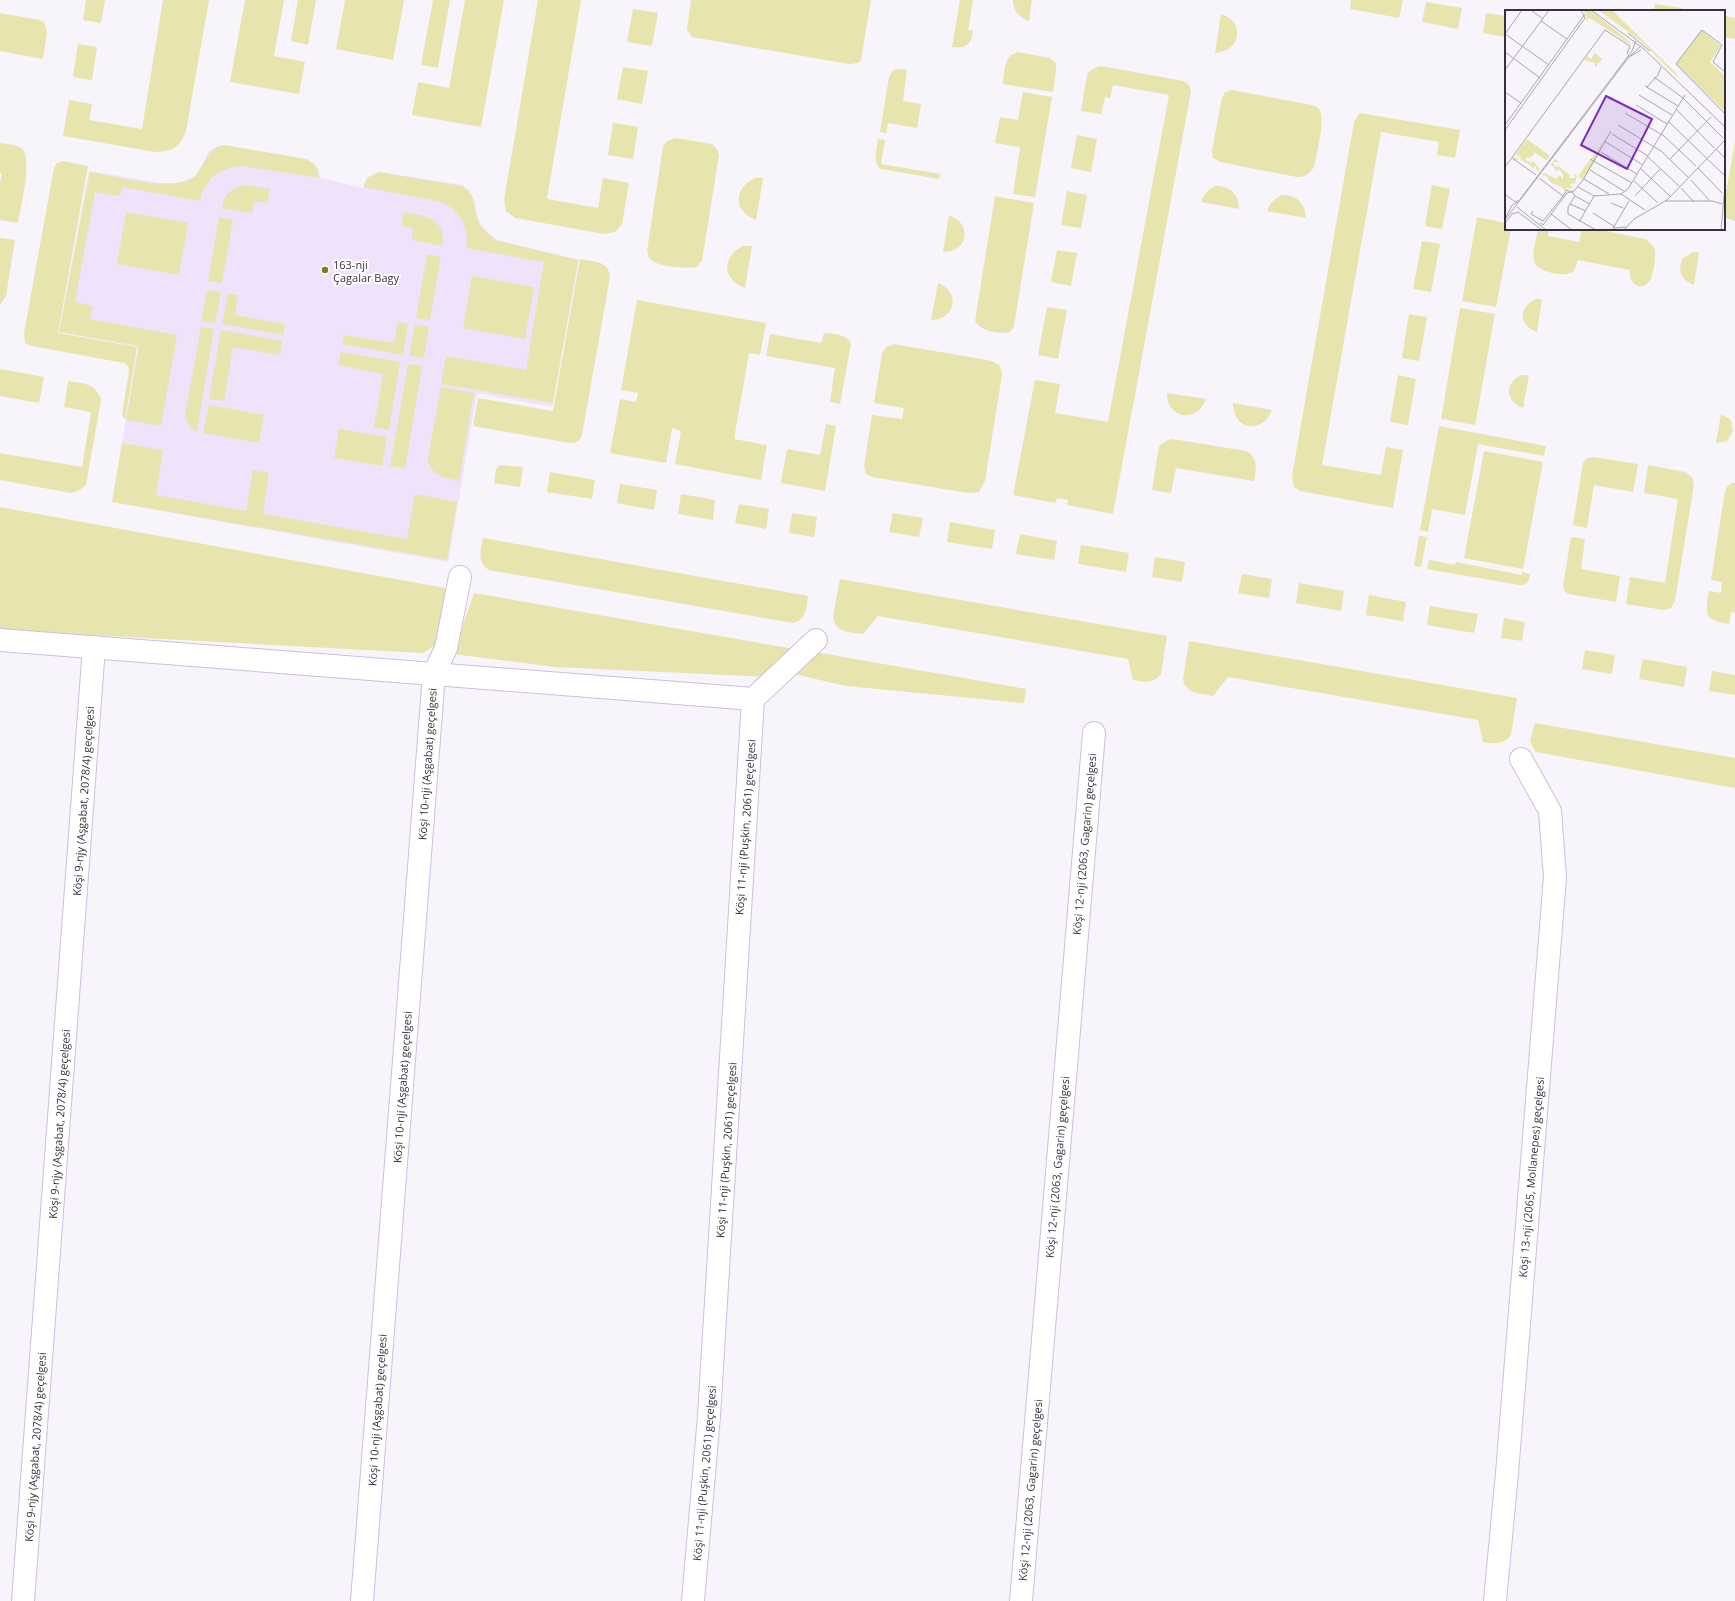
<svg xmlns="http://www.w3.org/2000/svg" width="1735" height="1601" viewBox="0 0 1735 1601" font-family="'Open Sans',sans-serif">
  <rect width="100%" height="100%" fill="#f7f4fb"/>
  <path fill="#efe3fb" d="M 224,145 L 306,159 L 315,165 L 319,171 L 320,178 L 363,188 L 367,177 L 379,172 L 462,185 L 469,190 L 475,201 L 476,212 L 480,224 L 496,240 L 579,260 L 552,407 L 477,393 L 448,562 L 112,502 L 138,347 L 59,332 L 89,171 L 160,183 L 176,184 L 196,176 L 209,151 L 218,146 Z"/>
  <path fill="#e8e4ad" d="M 86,0 L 105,0 L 101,23 L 83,20 Z
    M 163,0 L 209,0 L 186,131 C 180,147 174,151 156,152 L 63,136 L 69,100 L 92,104 L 89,120 L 142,129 Z
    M 245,0 L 284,0 L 274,56 L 305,62 L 299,94 L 230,82 Z
    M 298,0 L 316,0 L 308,45 L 291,41 Z
    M 345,0 L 404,0 L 393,60 L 336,49 Z
    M 433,0 L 450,0 L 438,68 L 421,65 Z
    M 465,0 L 504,0 L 481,127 L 412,115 L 418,82 L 449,88 Z
    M 538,0 L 581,0 L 547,199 L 598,208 L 603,178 L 629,183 L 622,224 L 615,232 L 604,234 L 515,218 L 506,211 L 504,200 Z
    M 691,0 L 871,0 L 861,60 L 858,63 L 849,64 L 692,37 L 687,30 Z
    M 960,0 L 973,0 L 968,30 L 973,31 C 971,45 966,49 952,47 Z
    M 1013,0 L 1032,0 L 1029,21 C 1019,17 1013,11 1013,0 Z
    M 1351,0 L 1403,0 L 1399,18 L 1350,9 Z
    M 1426,2 L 1462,8 L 1458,29 L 1422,22 Z
    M 1655,4 L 1682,8 L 1681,11 L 1654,11 Z
    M 633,9 L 658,13 L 652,46 L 627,42 Z
    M 0,13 L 39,20 L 44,22 L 47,32 L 43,59 L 0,51 Z
    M 1486,13 L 1506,16 L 1506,37 L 1483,33 Z
    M 1221,14 C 1246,22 1241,51 1215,53 Z
    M 1724,16 L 1735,18 L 1735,39 L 1724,37 Z
    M 78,44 L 97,47 L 92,80 L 73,77 Z
    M 1018,52 L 1050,58 L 1056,63 L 1056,71 L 1053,92 L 1003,84 C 1005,71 1003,56 1018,52 Z
    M 1101,66 L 1183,81 L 1189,85 L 1191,91 L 1113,514 L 1067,505 L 1068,500 L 1057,498 L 1055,503 L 1013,495 L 1035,380 L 1060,384 L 1055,413 L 1108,422 L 1169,95 L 1113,85 L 1110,98 L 1105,97 L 1101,114 L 1081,111 L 1087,75 C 1091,69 1095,67 1101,66 Z
    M 623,67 L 648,71 L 642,104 L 617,99 Z
    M 899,69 L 907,70 L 903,101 L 921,104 L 917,128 L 888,123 L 886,133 L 880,132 L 889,77 L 893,70 Z
    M 1232,90 L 1312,105 C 1314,106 1316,106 1318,108 C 1327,116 1316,155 1314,167 C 1309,174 1306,177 1297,177 L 1220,162 L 1213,158 L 1212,150 L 1222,98 L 1225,92 Z
    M 1023,92 L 1052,97 L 1035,197 L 1013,194 L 1020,147 L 995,143 L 1000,117 L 1018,120 Z
    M 1360,113 L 1460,130 L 1455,158 L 1437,155 L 1439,142 L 1381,132 L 1322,465 L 1381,475 L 1386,447 L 1403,450 L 1393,508 L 1300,491 L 1294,487 L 1292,476 L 1354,122 Z
    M 613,123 L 638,127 L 633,159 L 608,155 Z
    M 1077,135 L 1097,139 L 1091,172 L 1071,168 Z
    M 675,138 L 712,144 L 717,149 L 719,155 L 702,261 L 697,267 C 687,269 658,267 650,259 C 648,257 648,253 647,251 L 663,146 L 667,141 Z
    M 878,139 L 885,140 L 881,164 L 940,174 L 939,179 L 881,169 C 872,162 877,150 878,139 Z
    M 1735,141 L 1735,221 L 1724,217 L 1724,204 Z
    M 0,143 C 7,144 15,144 21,148 C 34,156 20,209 18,223 L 0,220 L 0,183 L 2,173 L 0,173 Z
    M 224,145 L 305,159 C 314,162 318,168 319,178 L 242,166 L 229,168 L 213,176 L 202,192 L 200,201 L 122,187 L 120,196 L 95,192 L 75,302 L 93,306 L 90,319 L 177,335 L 161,426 L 126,420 L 139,346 L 59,332 L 90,172 C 113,176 180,194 196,175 C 207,162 205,150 224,145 Z
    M 63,161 L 88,166 L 58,333 L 137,347 L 125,420 L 122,414 L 129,371 L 128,366 L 124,363 L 32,346 L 25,343 L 24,333 L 54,168 L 57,163 Z
    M 379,172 L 461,186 C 479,196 472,210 480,225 C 484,231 490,236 496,240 L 578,260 L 553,403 L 441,384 L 446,356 L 526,370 L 544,262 L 466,248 C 470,228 460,211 442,202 L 363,187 L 368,178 Z
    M 755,178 L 763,178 L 756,220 C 733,211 733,189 755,178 Z
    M 246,185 L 270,189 L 267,203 L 255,201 L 252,213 L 222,208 C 224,193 232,188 246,185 Z
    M 1432,185 L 1450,189 L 1442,229 L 1425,226 Z
    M 1215,186 C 1230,186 1239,194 1239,209 L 1201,202 C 1204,194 1207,190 1215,186 Z
    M 1067,191 L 1087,195 L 1081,228 L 1061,225 Z
    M 1282,195 C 1297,195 1305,203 1306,218 L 1267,211 C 1270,203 1274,199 1282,195 Z
    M 995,196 L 1034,203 L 1014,326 L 1010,332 C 998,334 982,332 975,321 Z
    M 126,212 L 188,223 L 179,275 L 117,264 Z
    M 404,212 C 425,216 447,218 442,246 L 412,240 L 413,228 L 401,226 Z
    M 949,215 C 973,224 968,252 943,252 Z
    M 219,217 L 233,220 L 222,283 L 208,281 Z
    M 1477,217 L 1506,223 L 1506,229 L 1511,229 L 1496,307 L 1462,301 Z
    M 1538,229 L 1549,229 L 1548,236 L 1579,242 L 1582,229 L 1601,229 L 1601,230 L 1645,239 C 1649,241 1652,244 1654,248 C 1657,254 1653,277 1649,282 C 1639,293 1628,281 1630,270 L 1578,260 L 1574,271 C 1567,276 1562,274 1553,273 C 1525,267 1534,251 1538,229 Z
    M 0,238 L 15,240 L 6,296 L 0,305 Z
    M 1422,241 L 1440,244 L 1431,292 L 1413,289 Z
    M 743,246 L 752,246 L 745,288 C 722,279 721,257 743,246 Z
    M 1057,250 L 1077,253 L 1071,286 L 1051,282 Z
    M 1693,252 L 1699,252 L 1694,285 C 1681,280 1678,272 1682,259 Z
    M 427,254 L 441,257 L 430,320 L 416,318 Z
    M 580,259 C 593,262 609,260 610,277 L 582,435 C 580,441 576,443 570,443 L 473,426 L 478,398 L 553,411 Z
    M 472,276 L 534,287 L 525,339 L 463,328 Z
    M 938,283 C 961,292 956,320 931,320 Z
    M 207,290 L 221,292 L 215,323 L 201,321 Z
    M 228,293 L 238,295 L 235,315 L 285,324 L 283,335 L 222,324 Z
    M 1536,299 L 1542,299 L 1537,332 C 1518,325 1518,307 1536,299 Z
    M 637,300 L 766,323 L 760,355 L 749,353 L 734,439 L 767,445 L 761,480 L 675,464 L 681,431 L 672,428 L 666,463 L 610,453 L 620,399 L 636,402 L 638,393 L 621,390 Z
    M 1047,307 L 1067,310 L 1058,359 L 1038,355 Z
    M 1460,308 L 1495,314 L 1475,425 L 1441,419 Z
    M 1409,314 L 1427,317 L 1419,361 L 1402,358 Z
    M 398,322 L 408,324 L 403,355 L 342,344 L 344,335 L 394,343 Z
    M 415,325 L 429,327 L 424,358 L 409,356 Z
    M 201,327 L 214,329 L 197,432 C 190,427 187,424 185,415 Z
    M 221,330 L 282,341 L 280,355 L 233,347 L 224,401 L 209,399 Z
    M 824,333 C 833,334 848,334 851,344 L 840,404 L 830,402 L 835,368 L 766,356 L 770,334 L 821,343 Z
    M 894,344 L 992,361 L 1000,366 L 1002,375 L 985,481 L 979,492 L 968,493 L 872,477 L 866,474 L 864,466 L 872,415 L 902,419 L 904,408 L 874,403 L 882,353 L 886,347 Z
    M 341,352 L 400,362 L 389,430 L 374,427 L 383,374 L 338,365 Z
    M 408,364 L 422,366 L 405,469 L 390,466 Z
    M 0,369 L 44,377 L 39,403 L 0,396 Z
    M 1398,375 L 1416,379 L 1408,425 L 1390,422 Z
    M 1522,375 L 1529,375 L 1523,408 C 1505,401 1504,382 1522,375 Z
    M 68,381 C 84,384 95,382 101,400 L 86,485 L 80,490 L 71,493 L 0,480 L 0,453 L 82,467 L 91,412 L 64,407 Z
    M 441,387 L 474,393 L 459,481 C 445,478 429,475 428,458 Z
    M 1167,393 L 1206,399 C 1197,424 1167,419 1167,393 Z
    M 1233,403 L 1272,410 C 1262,435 1233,430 1233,403 Z
    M 209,405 L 264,415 L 259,443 L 203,433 Z
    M 1721,414 L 1731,420 L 1733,431 L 1727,441 L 1716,443 Z
    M 826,424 L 836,426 L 825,491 L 781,483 L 787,449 L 820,455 Z
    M 1439,426 L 1546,446 L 1544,456 L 1478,444 L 1465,515 L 1432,509 L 1428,532 L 1420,530 Z
    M 339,429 L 387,437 L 382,466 L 334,458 Z
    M 1172,439 L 1246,451 C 1259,458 1256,469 1254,481 L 1176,468 L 1171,493 L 1152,490 L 1159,446 L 1166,441 Z
    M 122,443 L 163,450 L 156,495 L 246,511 L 253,470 L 269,473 L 263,514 L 407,539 L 415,494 L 457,502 L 447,560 L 112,502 Z
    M 1484,451 L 1543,462 L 1523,569 L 1464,558 Z
    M 1593,457 L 1638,464 L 1633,492 L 1594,485 L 1587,528 L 1573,525 L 1583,463 L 1587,458 Z
    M 500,465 L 523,467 L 520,487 L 494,483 L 496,469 Z
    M 1648,465 L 1685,472 L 1692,477 L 1694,485 L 1675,601 L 1671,608 L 1664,610 L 1626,604 L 1630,577 L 1665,583 L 1678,499 L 1644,493 Z
    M 550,472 L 595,480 L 592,499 L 547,492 Z
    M 1732,483 L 1735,483 L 1735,613 L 1731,612 L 1729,624 C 1704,620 1705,614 1709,591 L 1721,593 L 1722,582 L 1711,580 L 1725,491 L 1727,487 Z
    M 620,484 L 657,490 L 654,510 L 617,503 Z
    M 681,494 L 715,500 L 713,520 L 678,514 Z
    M 739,504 L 769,509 L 766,529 L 735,523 Z
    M 0,507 L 445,588 L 445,613 L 437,644 L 423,653 L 89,635 L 0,629 Z
    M 792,513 L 817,517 L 814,537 L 789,533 Z
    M 893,513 L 923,518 L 919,537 L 889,532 Z
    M 950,522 L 995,530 L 992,549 L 947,542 Z
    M 1020,534 L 1057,541 L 1054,560 L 1016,554 Z
    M 1419,536 L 1427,537 L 1421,567 L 1414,566 Z
    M 1571,537 L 1585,539 L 1581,569 L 1620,576 L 1616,602 L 1569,594 L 1565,592 L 1563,586 Z
    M 483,538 L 808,596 C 806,607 807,620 793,623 L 489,570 C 476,562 481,551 483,538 Z
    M 1081,545 L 1129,553 L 1126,572 L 1078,564 Z
    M 1155,557 L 1185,562 L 1182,582 L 1152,577 Z
    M 1429,560 L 1455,565 L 1456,562 L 1522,575 L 1522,572 L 1530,574 C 1529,582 1527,585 1519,585 L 1427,569 Z
    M 1242,574 L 1272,579 L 1269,598 L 1238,593 Z
    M 840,579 L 1167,636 L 1161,674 C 1153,684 1145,682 1133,680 L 1128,659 L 878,616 L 863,634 C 851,632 835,633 833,617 Z
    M 1299,583 L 1344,591 L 1341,611 L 1296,603 Z
    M 474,593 L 794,649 L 768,677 L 556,667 L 453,654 Z
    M 1369,595 L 1406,602 L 1403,621 L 1366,615 Z
    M 1430,606 L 1478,614 L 1474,633 L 1427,625 Z
    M 1504,618 L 1525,622 L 1522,641 L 1501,638 Z
    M 1189,641 L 1517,698 L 1511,735 C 1503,745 1495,744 1483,742 L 1478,720 L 1228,677 L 1213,696 C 1201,693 1185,694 1183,679 Z
    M 1585,650 L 1615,655 L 1612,674 L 1582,669 Z
    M 815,652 L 1026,689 L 1024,703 L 846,686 L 794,674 Z
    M 1643,659 L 1687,667 L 1684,687 L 1639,679 Z
    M 1712,671 L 1735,675 L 1735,695 L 1709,691 Z
    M 1535,723 L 1735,758 L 1735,788 L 1541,753 L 1535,751 L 1530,741 Z"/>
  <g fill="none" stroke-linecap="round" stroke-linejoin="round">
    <defs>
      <path id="minor" d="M 0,640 L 753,699 L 816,640
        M 23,1601 L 94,647
        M 362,1601 L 434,674 L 446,648 L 460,577
        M 693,1601 L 709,1416 L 753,699
        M 1021,1601 L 1094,733
        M 1495,1601 L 1507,1473 L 1555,877 L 1550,811 L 1521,759"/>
    </defs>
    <use href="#minor" stroke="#cebedf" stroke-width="24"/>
    <use href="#minor" stroke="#fff" stroke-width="22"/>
  </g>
  <circle fill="#847b21" stroke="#fff" stroke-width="1.5" cx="325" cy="270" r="4"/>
  <g text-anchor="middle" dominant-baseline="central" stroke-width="4" stroke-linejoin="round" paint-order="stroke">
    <g font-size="11" fill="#37313e" stroke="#fff" text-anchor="start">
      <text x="333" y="264">163-nji<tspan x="333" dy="13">Çagalar Bagy</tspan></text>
    </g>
    <g font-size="11" fill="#37313e" stroke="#fff">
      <text transform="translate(427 764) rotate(-86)">Köşi 10-nji (Aşgabat) geçelgesi</text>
      <text transform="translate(83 801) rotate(-86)">Köşi 9-njy (Aşgabat, 2078/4) geçelgesi</text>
      <text transform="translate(745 827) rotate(-86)">Köşi 11-nji (Puşkin, 2061) geçelgesi</text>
      <text transform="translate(1084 844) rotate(-85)">Köşi 12-nji (2063, Gagarin) geçelgesi</text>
      <text transform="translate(402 1087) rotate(-86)">Köşi 10-nji (Aşgabat) geçelgesi</text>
      <text transform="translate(59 1124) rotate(-86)">Köşi 9-njy (Aşgabat, 2078/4) geçelgesi</text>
      <text transform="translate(726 1150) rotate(-86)">Köşi 11-nji (Puşkin, 2061) geçelgesi</text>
      <text transform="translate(1057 1167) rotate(-85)">Köşi 12-nji (2063, Gagarin) geçelgesi</text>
      <text transform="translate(1531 1177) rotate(-85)">Köşi 13-nji (2065, Mollanepes) geçelgesi</text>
      <text transform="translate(377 1410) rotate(-86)">Köşi 10-nji (Aşgabat) geçelgesi</text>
      <text transform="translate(35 1447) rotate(-86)">Köşi 9-njy (Aşgabat, 2078/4) geçelgesi</text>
      <text transform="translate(704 1473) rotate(-85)">Köşi 11-nji (Puşkin, 2061) geçelgesi</text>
      <text transform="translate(1030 1490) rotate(-85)">Köşi 12-nji (2063, Gagarin) geçelgesi</text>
    </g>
  </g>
  <g transform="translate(1505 10)">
    <rect width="220" height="220" fill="#f7f4fb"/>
    <path d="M 77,0 L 85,0 L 124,31 L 126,35 L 88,10 L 83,8 L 81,12 L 81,4 ZM 93,0 L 107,0 L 175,67 L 169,64 L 136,31 ZM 196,20 L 216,36 L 205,52 L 220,66 L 220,102 L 171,54 ZM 90,43 L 97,49 L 90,58 L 90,53 L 79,50 L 82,46 L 86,49 ZM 22,129 L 45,146 L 42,150 L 30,143 L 25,148 L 22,147 L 21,150 L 26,153 L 28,151 L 35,159 L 33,162 L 30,156 L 28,158 L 22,153 L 23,151 L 21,153 L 15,149 L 16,146 L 13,147 L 11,144 L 8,147 L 13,148 L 12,151 L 8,148 ZM 99,131 L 95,142 L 80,168 L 78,167 L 78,170 L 73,166 ZM 50,149 L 54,152 L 48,152 L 50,157 L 53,156 L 65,165 L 64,168 L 70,168 L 68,163 L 72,166 L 70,173 L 64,175 L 68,177 L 66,179 L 62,177 L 60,182 L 57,177 L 49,174 L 50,172 L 48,174 L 43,169 L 43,167 L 37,165 L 39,163 L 51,169 L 55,165 L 58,170 L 58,164 L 54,159 L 52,162 L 46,154 Z" fill="#e8e4ad"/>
    <path fill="none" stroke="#aaa6af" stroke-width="1" d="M 26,0 L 38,9M 86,0 L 139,39 L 220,117M 36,11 L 62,29M 123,23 L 145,41M 0,24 L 44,55M 0,24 L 17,0M 0,42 L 35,68M 124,47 L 136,40M 171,54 L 197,20 L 217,35 L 208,52 L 220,62M 171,54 L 220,104M 0,60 L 44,0M 149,67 L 178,88 L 218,128M 140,76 L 173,96M 142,77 L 153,65 L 156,57M 0,82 L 16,93M 134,85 L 167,105M 131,95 L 162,114M 171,99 L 209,138M 120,103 L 159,126 L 191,156M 163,111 L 220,166M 0,115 L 80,4M 113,115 L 156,141 L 184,168M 0,120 L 80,8 L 76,0M 107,124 L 143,146M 99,131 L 138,155M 211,139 L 220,148M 96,142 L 132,164M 143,147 L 174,176M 7,148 L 31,165M 85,149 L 127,173M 165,149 L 206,107M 0,157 L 100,20 L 125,36 L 122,44M 193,158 L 217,183M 136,159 L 165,186M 85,160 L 119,181M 34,168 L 58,186 L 62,180 L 68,183 L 70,186 L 63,197 L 63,204 L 91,220M 79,169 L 104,184M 186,170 L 205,191M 129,171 L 153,193M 73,177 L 89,186M 176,178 L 189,192M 0,184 L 10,192 L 13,190M 116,184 L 140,200M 70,186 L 85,194M 130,186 L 155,159M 160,191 L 207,191 L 217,194M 106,193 L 118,198M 65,194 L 81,201M 12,197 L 41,220M 28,201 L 26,204 L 38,211 L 58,186M 88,203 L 110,217M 46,204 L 67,220M 0,209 L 7,195 L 13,192 L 127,41 L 131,31M 0,210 L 124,47 L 136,36M 1,212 L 7,204 L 13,202 L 37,220M 74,212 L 89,186 L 116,184 L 123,179 L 180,85M 35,213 L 38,215 L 62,183 L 69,181 L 78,170 L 106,121M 109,218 L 121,217M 107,220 L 124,191M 119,220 L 129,209 L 162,190 L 220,130M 216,220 L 220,176"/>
    <path fill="#7b2cbf" fill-opacity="0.15" stroke="#7b2cbf" stroke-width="2" d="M 101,86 L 147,109 L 122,159 L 76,135 Z"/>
    <rect width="220" height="220" fill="none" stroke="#37313e" stroke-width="2"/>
  </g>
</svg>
